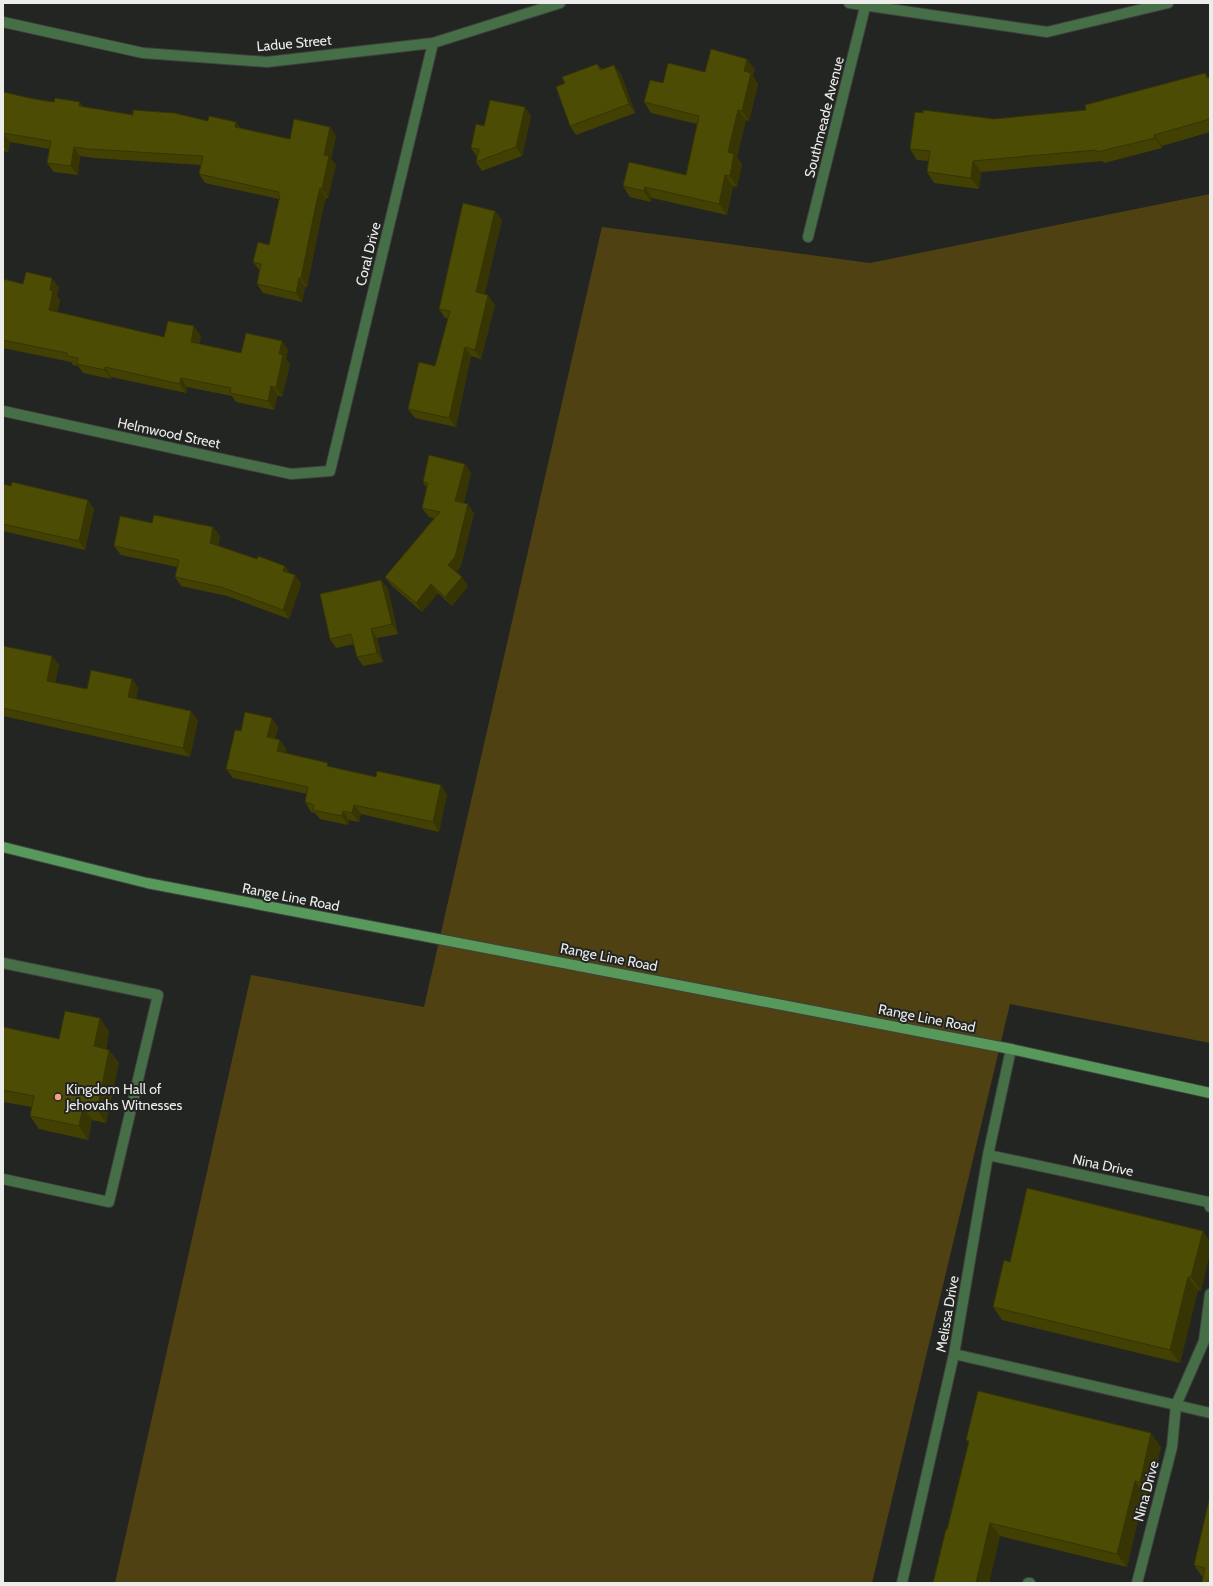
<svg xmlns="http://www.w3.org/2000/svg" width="1213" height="1586" viewBox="0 0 1213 1586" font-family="Cabin,sans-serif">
  <rect width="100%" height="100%" fill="#232522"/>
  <path fill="#504113" d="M 1210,194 L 1210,1043 L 1010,1004 L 872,1583 L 115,1583 L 251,975 L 424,1007 L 602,227 L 870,263 Z"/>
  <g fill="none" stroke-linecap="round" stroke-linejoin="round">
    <defs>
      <path id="service" d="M 3,963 L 158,995 L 109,1202 L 3,1179
        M 1028,1583 L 1030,1583
        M 1137,1583 L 1172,1447 L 1176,1405 L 1210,1413"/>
      <path id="minor" d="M 849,3 L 1047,32 L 1168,3
        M 3,22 L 143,53 L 267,62 L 433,43 L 560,3
        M 808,237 L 866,3
        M 3,411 L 291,474 L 330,471 L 433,43
        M 988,1155 L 1208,1202 L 1210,1207
        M 954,1354 L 1176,1405 L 1204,1341 L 1210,1294
        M 902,1583 L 954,1354 L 988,1155 L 1011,1049"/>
      <path id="secondary" d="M 3,847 L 147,883 L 1011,1049 L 1210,1093"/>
    </defs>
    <use href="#service" stroke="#3f413e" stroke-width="12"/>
    <use href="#minor" stroke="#3f413e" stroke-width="12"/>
    <use href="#secondary" stroke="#3f413e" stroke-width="12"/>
    <use href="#service" stroke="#466f48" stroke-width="10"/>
    <use href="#minor" stroke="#466f48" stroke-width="10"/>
    <use href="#secondary" stroke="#57995b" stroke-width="10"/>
  </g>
  <path fill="#424103" d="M 597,64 L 602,69 L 621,74 L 635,113 L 576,135 L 570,126 L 565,83 Z
    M 755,69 L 753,76 L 758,84 L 749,121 L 746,120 L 737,157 L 742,164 L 737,187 L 733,186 L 727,215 L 652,198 L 651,202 L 630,197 L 623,186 L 686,175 L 697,124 L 651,113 L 644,102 L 663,83 L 705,72 Z
    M 1205,73 L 1209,78 L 1210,78 L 1210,132 L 1162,146 L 1162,148 L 1104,163 L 1103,161 L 981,172 L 979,189 L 934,183 L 927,172 L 928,161 L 917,160 L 910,149 L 994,119 L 1086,110 Z
    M 3,92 L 34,99 L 133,115 L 208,121 L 236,122 L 240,128 L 290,139 L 336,136 L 331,159 L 336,165 L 328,198 L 326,198 L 322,213 L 307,287 L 305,287 L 302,302 L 263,293 L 257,284 L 260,271 L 253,262 L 269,245 L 279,199 L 205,183 L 199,174 L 201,165 L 94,158 L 80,156 L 78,175 L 54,172 L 47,163 L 50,149 L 10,142 L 8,152 L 3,151 Z
    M 531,116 L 522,156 L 482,171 L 476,162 L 477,157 L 471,148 L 484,126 Z
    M 495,211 L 502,220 L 484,294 L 495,305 L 481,359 L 471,356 L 456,427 L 415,418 L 408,409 L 435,366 L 448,318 L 445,318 L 439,309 Z
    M 3,279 L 23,284 L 59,287 L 57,296 L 60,300 L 57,312 L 164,337 L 201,336 L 199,344 L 241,353 L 282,341 L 288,350 L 286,359 L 290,364 L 282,397 L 278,395 L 274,410 L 236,402 L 232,396 L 187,387 L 186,393 L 111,377 L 111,379 L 83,373 L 78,366 L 73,365 L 71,362 L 3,348 Z
    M 465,464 L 471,473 L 464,503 L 474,513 L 461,566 L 456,572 L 462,577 L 468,586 L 452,606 L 438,593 L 422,612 L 392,586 L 385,577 L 434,518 L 429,517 L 422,508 L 427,488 L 423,482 Z
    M 3,484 L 94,509 L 85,550 L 3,531 Z
    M 152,523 L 213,527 L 220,536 L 218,546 L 295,575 L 301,584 L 289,619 L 227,596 L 181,586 L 175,577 L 177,567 L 121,555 L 114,546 Z
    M 381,580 L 388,589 L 398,634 L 377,638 L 383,662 L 363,666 L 357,657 L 354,644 L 336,648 L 330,639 Z
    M 3,646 L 52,656 L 59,665 L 55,683 L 87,689 L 132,679 L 138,688 L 136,699 L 198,720 L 190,757 L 3,716 Z
    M 278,727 L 275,739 L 280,740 L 286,749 L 285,753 L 331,767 L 447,794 L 439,832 L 361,814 L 359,822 L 349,820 L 348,825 L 320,819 L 315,813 L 311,812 L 305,802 L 307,794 L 233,778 L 226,769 L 241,731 Z
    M 100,1018 L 109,1032 L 106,1049 L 109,1050 L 119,1063 L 106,1123 L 92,1120 L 88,1140 L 39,1129 L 30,1116 L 32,1107 L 3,1102 L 3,1027 L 59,1039 Z
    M 1203,1231 L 1210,1242 L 1210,1252 L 1201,1291 L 1198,1290 L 1180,1363 L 1002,1320 L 993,1307 L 1010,1262 Z
    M 966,1440 L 1161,1447 L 1149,1495 L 1144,1494 L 1127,1567 L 1000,1536 L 989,1583 L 933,1583 L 969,1443 Z
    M 1210,1496 L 1210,1583 L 1203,1578 L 1194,1565 Z"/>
  <path fill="#363503" d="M 747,59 L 755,69 L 753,76 L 758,84 L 749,121 L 742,111 L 744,71 Z
    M 614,65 L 621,74 L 635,113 L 629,104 Z
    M 80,102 L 86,111 L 79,106 Z
    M 525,107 L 531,116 L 522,156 L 516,147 Z
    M 738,110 L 746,120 L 737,157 L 742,164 L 737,187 L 730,176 L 728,152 Z
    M 236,122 L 243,131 L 235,127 Z
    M 330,127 L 336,136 L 331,159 L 336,165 L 328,198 L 322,189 L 324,155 Z
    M 3,133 L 10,142 L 8,152 L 3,146 Z
    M 1154,135 L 1162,146 L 1162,148 L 1155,138 Z
    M 74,147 L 80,156 L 78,175 L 71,166 Z
    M 973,161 L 981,172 L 979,189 L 971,178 Z
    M 725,175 L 733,186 L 727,215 L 719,204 Z
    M 645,187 L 652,198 L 651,202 L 644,191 Z
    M 320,188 L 326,198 L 322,213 L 307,287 L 301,278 L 316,204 Z
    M 495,211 L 502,220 L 483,302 L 476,292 Z
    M 52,278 L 59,287 L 57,296 L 60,300 L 56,319 L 49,310 L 50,290 Z
    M 299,278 L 305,287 L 302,302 L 296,293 Z
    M 488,295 L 495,305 L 481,359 L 475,350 Z
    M 194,326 L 201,336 L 198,351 L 191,342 Z
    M 282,341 L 288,350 L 286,359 L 290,364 L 282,397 L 276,388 L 279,354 Z
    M 465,347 L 471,356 L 456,427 L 449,418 Z
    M 105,367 L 111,377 L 111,379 L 105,370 Z
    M 181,378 L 187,387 L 186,393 L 180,384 Z
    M 271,386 L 278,395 L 274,410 L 268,401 Z
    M 465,464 L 471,473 L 462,510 L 455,501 Z
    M 88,500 L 94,509 L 85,550 L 79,541 Z
    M 468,504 L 474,513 L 461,566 L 454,574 L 448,565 Z
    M 213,527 L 220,536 L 216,552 L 210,543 Z
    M 285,566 L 291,575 L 283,571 Z
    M 295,575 L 301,584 L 289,619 L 283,610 Z
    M 462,577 L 468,586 L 452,606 L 445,597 Z
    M 381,580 L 388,589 L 398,634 L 392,624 Z
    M 431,584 L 438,593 L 422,612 L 416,603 Z
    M 371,629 L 377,638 L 383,662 L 377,653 Z
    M 52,656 L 59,665 L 53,690 L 47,681 Z
    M 132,679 L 138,688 L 135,706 L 128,697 Z
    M 191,711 L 198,720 L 190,757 L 183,748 Z
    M 272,718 L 278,727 L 274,746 L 267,737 Z
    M 280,740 L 286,749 L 284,760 L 277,751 Z
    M 441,785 L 447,794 L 439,832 L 433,822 Z
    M 354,805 L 361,814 L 359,822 L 352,813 Z
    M 343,811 L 349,820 L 348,825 L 342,816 Z
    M 100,1018 L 109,1032 L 104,1060 L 94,1046 Z
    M 109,1050 L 119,1063 L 106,1123 L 97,1110 Z
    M 83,1107 L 92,1120 L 88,1140 L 79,1126 Z
    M 1203,1231 L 1210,1242 L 1210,1252 L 1201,1291 L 1191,1277 Z
    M 1188,1277 L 1198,1290 L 1180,1363 L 1170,1350 Z
    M 1151,1433 L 1161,1447 L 1149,1495 L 1140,1482 Z
    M 1135,1481 L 1144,1494 L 1127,1567 L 1117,1554 Z
    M 990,1523 L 1000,1536 L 989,1583 L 976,1583 Z"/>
  <path fill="#4d4c04" stroke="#363503" d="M 711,49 L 747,59 L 744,71 L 751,73 L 742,111 L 738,110 L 728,152 L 734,154 L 730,176 L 725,175 L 719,204 L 645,187 L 644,191 L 623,186 L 629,162 L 686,175 L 699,116 L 644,102 L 650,80 L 663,83 L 668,63 L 705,72 Z
    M 597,64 L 600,70 L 614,65 L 629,104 L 570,126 L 556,87 L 565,83 L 562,77 Z
    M 1205,73 L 1207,78 L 1210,78 L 1210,119 L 1154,135 L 1155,138 L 1097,152 L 1096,150 L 973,161 L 971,178 L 927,172 L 930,151 L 910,149 L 915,112 L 923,113 L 923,110 L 994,119 L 1086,110 L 1085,105 Z
    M 3,92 L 34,99 L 54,102 L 55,98 L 80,102 L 79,106 L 133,115 L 133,110 L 174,113 L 208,121 L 209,116 L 236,122 L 235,127 L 290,139 L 294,119 L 330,127 L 324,155 L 329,156 L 322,189 L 320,188 L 316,204 L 301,278 L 299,278 L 296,293 L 257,284 L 261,264 L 253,262 L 258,242 L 269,245 L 280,196 L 278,195 L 279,192 L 199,174 L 203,156 L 88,149 L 74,147 L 71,166 L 47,163 L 51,141 L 3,133 L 3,135 Z
    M 490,100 L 525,107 L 516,147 L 476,162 L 479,149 L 471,148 L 476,124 L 484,126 Z
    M 463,203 L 495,211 L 476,292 L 488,295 L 475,350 L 465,347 L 449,418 L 408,409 L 419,362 L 435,366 L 450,311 L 439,309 Z
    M 26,272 L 52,278 L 50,290 L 53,291 L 49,310 L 164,337 L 168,321 L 194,326 L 191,342 L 241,353 L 246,333 L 282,341 L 279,354 L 283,355 L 276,388 L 271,386 L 268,401 L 230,393 L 231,388 L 181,378 L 180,384 L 105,367 L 105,370 L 77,364 L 78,358 L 67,356 L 67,353 L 3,340 L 3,279 L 23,284 Z
    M 429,455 L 465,464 L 455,501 L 468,504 L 455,557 L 448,565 L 462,577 L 445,597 L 431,584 L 416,603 L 385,577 L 440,512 L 422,508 L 428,483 L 423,482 Z
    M 12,482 L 88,500 L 79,541 L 3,524 L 3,484 L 11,486 Z
    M 154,515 L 213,527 L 210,543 L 257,559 L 258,556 L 285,566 L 283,571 L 295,575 L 283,610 L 221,587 L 175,577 L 179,560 L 114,546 L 120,516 L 152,523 Z
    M 381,580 L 392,624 L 371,629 L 377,653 L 357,657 L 351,634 L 330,639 L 320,594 Z
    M 3,646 L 52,656 L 47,681 L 87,689 L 91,670 L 132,679 L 128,697 L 191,711 L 183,748 L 3,708 Z
    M 245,712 L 272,718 L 267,737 L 280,740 L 277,751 L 328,763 L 327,766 L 376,777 L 377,771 L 441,785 L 433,822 L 354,805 L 352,813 L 343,811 L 342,816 L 313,810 L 314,805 L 305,802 L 308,787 L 226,769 L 235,730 L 241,731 Z
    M 65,1011 L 100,1018 L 94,1046 L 109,1050 L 97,1110 L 83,1107 L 79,1126 L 30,1116 L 34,1096 L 3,1090 L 3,1027 L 59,1039 Z
    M 1027,1188 L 1203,1231 L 1191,1277 L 1188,1277 L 1170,1350 L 993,1307 L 1004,1260 L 1010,1262 Z
    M 978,1391 L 1151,1433 L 1140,1482 L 1135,1481 L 1117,1554 L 990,1523 L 976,1583 L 933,1583 L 946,1529 L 947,1530 L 969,1441 L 966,1440 Z
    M 1210,1496 L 1210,1583 L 1202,1583 L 1205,1568 L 1194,1565 Z"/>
  <circle fill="#f49e87" stroke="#232522" stroke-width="1.5" cx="58" cy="1097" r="4"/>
  <g text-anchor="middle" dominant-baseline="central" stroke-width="4" stroke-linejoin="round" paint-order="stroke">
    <g font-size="14" fill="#ecedeb" stroke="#232522">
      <text transform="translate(294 43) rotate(-5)">Ladue Street</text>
      <text transform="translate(824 117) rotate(-76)">Southmeade Avenue</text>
      <text transform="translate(368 254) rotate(-76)">Coral Drive</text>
      <text transform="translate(169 433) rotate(12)">Helmwood Street</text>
      <text transform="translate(291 897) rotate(11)">Range Line Road</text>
      <text transform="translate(609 957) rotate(11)">Range Line Road</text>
      <text transform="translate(927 1018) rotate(11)">Range Line Road</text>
      <text transform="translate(1103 1165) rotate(12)">Nina Drive</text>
      <text transform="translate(947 1314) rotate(-80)">Melissa Drive</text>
      <text transform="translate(1146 1491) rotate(-75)">Nina Drive</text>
    </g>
    <g font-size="14" fill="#ecedeb" stroke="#232522" text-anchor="start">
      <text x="66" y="1089">Kingdom Hall of<tspan x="66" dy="16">Jehovahs Witnesses</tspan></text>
    </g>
  </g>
  <rect width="1213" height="1586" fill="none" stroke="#ecedeb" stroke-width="8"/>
</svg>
